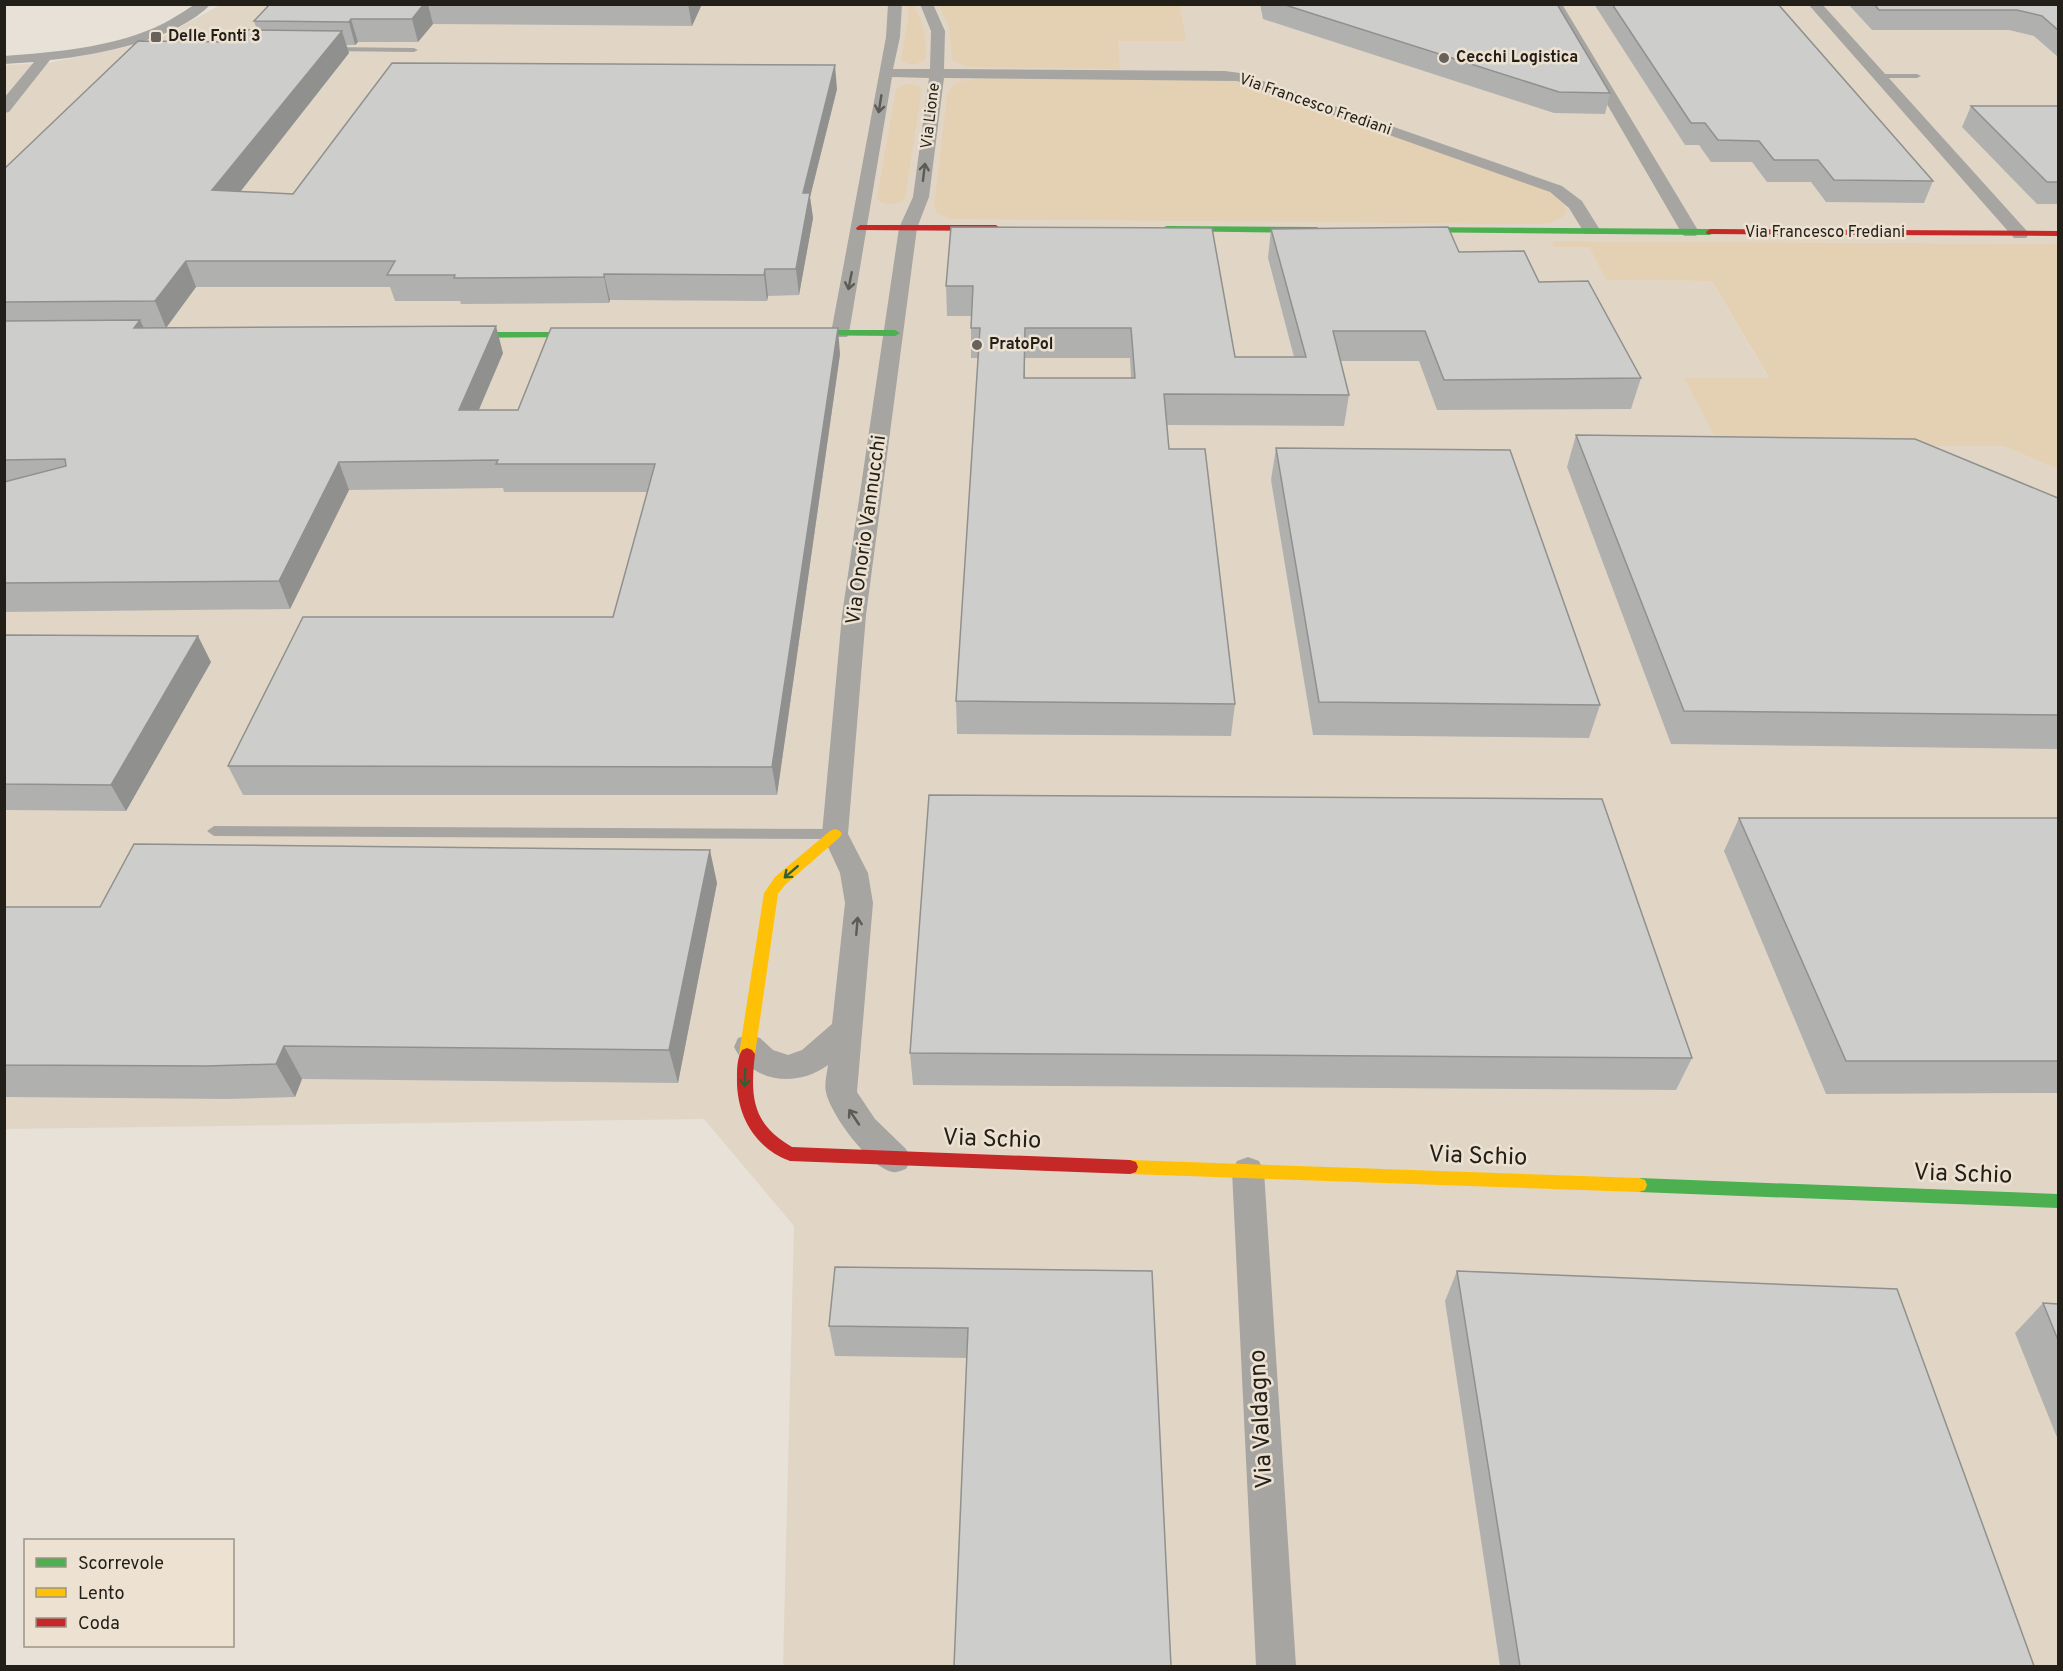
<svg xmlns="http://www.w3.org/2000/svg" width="2063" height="1671" viewBox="0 0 2063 1671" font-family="Overpass,sans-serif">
  <rect width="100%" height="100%" fill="#e7e1d8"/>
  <path fill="#e1d6c6" d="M 222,4 L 2058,5 L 2058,244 L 1555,241 L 1555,247 L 1589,247 L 1606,280 L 1712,281 L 1769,379 L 1721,446 L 2003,446 L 2058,469 L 2058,1666 L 783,1666 L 794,1226 L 704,1119 L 5,1129 L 4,65 L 47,63 L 155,41 Z"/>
  <path fill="#e4d0b3" d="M 908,5 L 913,5 C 924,22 927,39 926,59 C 919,65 907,66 901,60 L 908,19 Z
    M 939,5 L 1180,5 L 1186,41 L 1118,41 L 1120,69 L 966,67 L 952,60 L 949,27 Z
    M 988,77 L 1222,79 L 1239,81 L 1544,189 L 1563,203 L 1567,211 C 1559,225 1542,224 1527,224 L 950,219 L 938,214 L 934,207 L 947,95 C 953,75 974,82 988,77 Z
    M 906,84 L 917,85 L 922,89 L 905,198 C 898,206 883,207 877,198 L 896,89 Z
    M 1554,241 L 2058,244 L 2058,469 L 2003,446 L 1720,446 L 1684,378 L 1769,378 L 1712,281 L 1606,280 L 1589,247 L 1555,247 L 1552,242 Z"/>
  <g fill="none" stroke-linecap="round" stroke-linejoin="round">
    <path fill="#a6a5a2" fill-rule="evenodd" d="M 331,47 L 414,48 L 418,50 L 414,52 L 328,51 L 327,49 Z
      M 1876,74 L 1917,74 L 1921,76 L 1917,78 L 1876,78 Z
      M 214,826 L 830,829 L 837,834 L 830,839 L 214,836 L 207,831 Z"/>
    <path fill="#a6a5a2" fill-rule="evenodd" d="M 888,4 L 902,4 L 900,37 L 893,69 L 930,69 L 931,31 L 920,4 L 933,4 L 945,31 L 944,69 L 1225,71 L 1240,73 L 1562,186 L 1582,201 L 1600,230 L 1597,234 L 1585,234 L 1569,208 L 1550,192 L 1237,81 L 944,78 L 929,197 L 917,228 L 866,615 L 848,834 L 868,873 L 873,903 L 857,1092 L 875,1119 L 906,1149 L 911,1159 L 906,1169 C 902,1170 897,1173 893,1172 C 871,1169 830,1114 826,1092 C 824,1085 827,1073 828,1065 C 797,1088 752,1083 734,1047 L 738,1038 L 749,1035 L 760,1038 L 773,1050 L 788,1055 L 802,1050 L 832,1024 L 845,903 L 840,873 L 822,834 L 842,615 L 899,228 L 913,197 L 929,78 L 892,77 L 849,333 L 847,337 L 833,337 L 831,333 L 886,37 Z
      M 1549,4 L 1562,4 L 1699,232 L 1696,236 L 1684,236 L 1681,232 Z
      M 1808,4 L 1822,4 L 2026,230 L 2029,234 L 2026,238 L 2014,238 Z
      M 194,5 L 211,4 C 177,40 98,55 50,60 L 9,112 L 4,113 L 4,98 L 34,62 L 4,64 L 4,56 C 55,52 107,48 154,28 C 168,22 181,13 194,5 Z
      M 1248,1157 L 1259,1161 L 1264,1171 L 1296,1666 L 1256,1666 L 1232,1171 L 1237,1161 Z"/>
    <path fill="#4caf50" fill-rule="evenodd" d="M 1167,226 L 1317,227 L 1321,230 L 1317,233 L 1164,231 L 1164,227 Z
      M 1404,227 L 1710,229 L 1714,232 L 1710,235 L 1401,232 L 1401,228 Z
      M 792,330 L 895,330 L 900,333 L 895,336 L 789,335 L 787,333 Z
      M 593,332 L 596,333 L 596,337 L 453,338 L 448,335 L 453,332 Z
      M 1639,1178 L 2058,1194 L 2058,1208 L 1639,1192 L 1633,1190 L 1631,1185 L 1633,1180 Z"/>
    <path fill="#ffc107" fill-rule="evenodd" d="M 835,829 L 840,831 L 842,834 L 840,837 L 785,885 L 778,894 L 755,1054 L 752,1058 L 747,1060 L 742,1058 L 739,1054 L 764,893 L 775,877 L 830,831 Z
      M 1130,1160 L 1639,1178 L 1645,1180 L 1647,1185 L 1645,1190 L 1639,1192 L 1130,1174 L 1124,1172 L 1122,1167 L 1124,1162 Z"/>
    <path fill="#c62828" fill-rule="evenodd" d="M 860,225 L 996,225 L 1000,228 L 996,231 L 857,230 L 856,228 Z
      M 1710,229 L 2058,231 L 2058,236 L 1707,234 L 1706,232 Z
      M 747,1048 L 752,1050 L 755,1054 C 750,1097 752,1124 792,1147 L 1130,1160 L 1136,1162 L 1138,1167 L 1136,1172 L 1130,1174 L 790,1161 C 754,1148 736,1114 737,1078 C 737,1069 737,1058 742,1050 Z"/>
  </g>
  <path fill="#b0b1af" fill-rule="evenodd" d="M 270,4 L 702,4 L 692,26 L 433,24 L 418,42 L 358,42 L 355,45 L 346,45 L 349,53 L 240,191 L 293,194 L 837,89 L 810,197 L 813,218 L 799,295 L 768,296 L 767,301 L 610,300 L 609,303 L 461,304 L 460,301 L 395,301 L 390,287 L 196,287 L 166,328 L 503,353 L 479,410 L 518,410 L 840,354 L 777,795 L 243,795 L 228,766 L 613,617 L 648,492 L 504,492 L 503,488 L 349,490 L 290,609 L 4,612 L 4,169 L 257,30 L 254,21 Z
    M 1260,4 L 1557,4 L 1610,93 L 1605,114 L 1554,113 L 1263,19 Z
    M 1594,4 L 1778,4 L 1933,181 L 1924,203 L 1826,202 L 1811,182 L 1767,182 L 1752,162 L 1711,162 L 1699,145 L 1685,145 Z
    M 1848,4 L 2058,4 L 2058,57 L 2034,36 L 2009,30 L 1872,30 Z
    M 1971,106 L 2058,106 L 2058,204 L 2037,204 L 1962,127 Z
    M 951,227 L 1235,357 L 1294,357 L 1268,258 L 1271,229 L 1459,252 L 1539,282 L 1641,378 L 1631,409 L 1437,410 L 1419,361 L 1340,361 L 1349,395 L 1344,426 L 1167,425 L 1169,449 L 1235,704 L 1231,736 L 957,734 L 956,701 L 978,358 L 971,358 L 971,316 L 947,316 L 946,286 ZM 1025,358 L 1130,358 L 1131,378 L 1025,378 Z
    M 1576,435 L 2058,498 L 2058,749 L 1671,744 L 1567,467 Z
    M 1276,448 L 1600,705 L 1589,738 L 1313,735 L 1271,480 Z
    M 4,635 L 211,662 L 126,811 L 4,810 Z
    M 1739,818 L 2058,818 L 2058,1093 L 1826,1094 L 1724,851 Z
    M 717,883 L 678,1083 L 302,1079 L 295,1097 L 227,1099 L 4,1097 L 4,907 L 100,907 Z
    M 910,1053 L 1692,1058 L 1676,1090 L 913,1085 Z
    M 1152,1271 L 967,1358 L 835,1356 L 829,1326 Z
    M 1457,1271 L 2034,1666 L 1500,1666 L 1445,1301 Z
    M 2043,1303 L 2058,1304 L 2058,1440 L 2015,1333 Z"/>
  <path fill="#90908e" d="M 424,4 L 428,4 L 433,24 L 418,42 L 412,19 Z
    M 688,4 L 702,4 L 692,26 Z
    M 351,19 L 358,42 L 355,45 L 349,22 Z
    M 342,31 L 349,53 L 222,215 L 212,190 Z
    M 835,65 L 837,89 L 810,197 L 813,218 L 799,295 L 796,269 L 803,193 Z
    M 186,261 L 196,287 L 166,328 L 155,301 Z
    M 765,269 L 768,296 L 767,301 L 764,275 Z
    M 604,274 L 610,300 L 609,303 L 604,277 Z
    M 140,320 L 152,346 L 134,328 Z
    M 496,326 L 503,353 L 467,437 L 459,410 Z
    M 838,328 L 840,354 L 777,795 L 772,767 Z
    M 1025,328 L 1025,358 L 1024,408 L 1024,378 Z
    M 339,462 L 349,490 L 290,609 L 279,581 Z
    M 198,636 L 211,662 L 126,811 L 111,785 Z
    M 710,850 L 717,883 L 678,1083 L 669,1050 Z
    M 284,1046 L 302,1079 L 295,1097 L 276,1064 Z"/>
  <path fill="#cdcecb" stroke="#90908e" stroke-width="1.5" fill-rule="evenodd" d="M 270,4 L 424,4 L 412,19 L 351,19 L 349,22 L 254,21 Z
    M 1282,4 L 1557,4 L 1610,93 L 1559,92 Z
    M 1612,4 L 1778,4 L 1933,181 L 1834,180 L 1818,160 L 1774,160 L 1759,141 L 1718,140 L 1705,123 L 1691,123 Z
    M 1874,4 L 2058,4 L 2058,30 L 2042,16 L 2017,10 L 1879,10 Z
    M 246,30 L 342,31 L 212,190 L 293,194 L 392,63 L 835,65 L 803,193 L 810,193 L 796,269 L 765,269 L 764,275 L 604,274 L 604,277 L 454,278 L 455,275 L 387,275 L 395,261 L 186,261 L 155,301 L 4,302 L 4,169 L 138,41 L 234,42 Z
    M 1971,106 L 2058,106 L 2058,182 L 2047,182 Z
    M 951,227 L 1212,228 L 1235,357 L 1306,357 L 1271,229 L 1448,227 L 1459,252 L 1524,251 L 1539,282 L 1588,281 L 1641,378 L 1444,380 L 1425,331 L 1333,331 L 1349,395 L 1164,394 L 1169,449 L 1205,449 L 1235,704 L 956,701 L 980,328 L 971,328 L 973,286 L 946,286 ZM 1025,328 L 1131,328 L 1135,378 L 1024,378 Z
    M 140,320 L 134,328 L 496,326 L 459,410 L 518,410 L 551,328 L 838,328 L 772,767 L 228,766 L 303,617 L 613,617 L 655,464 L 496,464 L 498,460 L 339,462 L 279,581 L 4,583 L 4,482 L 66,466 L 65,459 L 4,460 L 4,321 Z
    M 1576,435 L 1915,439 L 2058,498 L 2058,715 L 1684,711 Z
    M 1276,448 L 1510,450 L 1600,705 L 1319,702 Z
    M 4,635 L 198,636 L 111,785 L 4,784 Z
    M 929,795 L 1602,799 L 1692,1058 L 910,1053 Z
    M 1739,818 L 2058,818 L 2058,1061 L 1846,1061 Z
    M 134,844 L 710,850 L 669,1050 L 284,1046 L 276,1064 L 207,1066 L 4,1065 L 4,907 L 100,907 Z
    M 835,1267 L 1152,1271 L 1171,1666 L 954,1666 L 968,1328 L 829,1326 Z
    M 1457,1271 L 1897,1289 L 2034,1666 L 1520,1666 Z
    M 2043,1303 L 2058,1304 L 2058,1340 Z"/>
  <defs><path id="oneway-shaft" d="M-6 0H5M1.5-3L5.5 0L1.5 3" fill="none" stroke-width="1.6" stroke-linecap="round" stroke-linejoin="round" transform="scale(1.5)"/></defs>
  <g stroke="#5d5b56">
    <use href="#oneway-shaft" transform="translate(880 104) rotate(99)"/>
    <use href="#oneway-shaft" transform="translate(924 172) rotate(-83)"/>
    <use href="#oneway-shaft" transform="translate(850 281) rotate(101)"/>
    <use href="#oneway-shaft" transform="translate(857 926) rotate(-85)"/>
    <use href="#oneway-shaft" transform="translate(854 1117) rotate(-124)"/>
  </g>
  <g stroke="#355f31">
    <use href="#oneway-shaft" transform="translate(791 872) rotate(139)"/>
    <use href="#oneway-shaft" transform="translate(745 1078) rotate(92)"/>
  </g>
  <g fill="#67625b" stroke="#ede2d2" stroke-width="2">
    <rect x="150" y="31" width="12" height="12" rx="3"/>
    <circle cx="1444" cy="58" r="6"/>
    <circle cx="977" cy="345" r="6"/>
  </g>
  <g text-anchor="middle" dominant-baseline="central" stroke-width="5" stroke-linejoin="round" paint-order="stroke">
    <g font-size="16" font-weight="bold" fill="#221e18" stroke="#ede2d2" text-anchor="start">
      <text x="168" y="37">Delle Fonti 3</text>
      <text x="1456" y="58">Cecchi Logistica</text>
      <text x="989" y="345">PratoPol</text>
    </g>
    <g font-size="16" fill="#221e18" stroke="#ede2d2">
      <text transform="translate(1315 105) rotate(19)">Via Francesco Frediani</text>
      <text transform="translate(931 116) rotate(-83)">Via Lione</text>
      <text x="1825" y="233">Via Francesco Frediani</text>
    </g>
    <g font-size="20" fill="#221e18" stroke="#ede2d2">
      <text transform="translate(867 530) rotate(-82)">Via Onorio Vannucchi</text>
    </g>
    <g font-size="24" fill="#221e18" stroke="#ede2d2">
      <text transform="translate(992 1140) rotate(2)">Via Schio</text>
      <text transform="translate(1478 1157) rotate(2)">Via Schio</text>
      <text transform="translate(1963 1175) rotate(2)">Via Schio</text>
      <text transform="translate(1262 1419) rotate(-93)">Via Valdagno</text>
    </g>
  </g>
  <rect width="2063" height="1671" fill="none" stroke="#221e18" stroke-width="12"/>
  <rect x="24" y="1539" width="210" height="108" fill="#ede2d2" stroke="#9c9488" stroke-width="1.5"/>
  <rect x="36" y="1558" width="30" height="9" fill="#4caf50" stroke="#9c9488" stroke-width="1.5"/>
  <text x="78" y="1569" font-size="18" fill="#221e18">Scorrevole</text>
  <rect x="36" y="1588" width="30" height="9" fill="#ffc107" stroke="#9c9488" stroke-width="1.5"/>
  <text x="78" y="1599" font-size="18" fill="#221e18">Lento</text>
  <rect x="36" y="1618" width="30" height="9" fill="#c62828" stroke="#9c9488" stroke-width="1.5"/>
  <text x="78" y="1629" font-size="18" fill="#221e18">Coda</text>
</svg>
